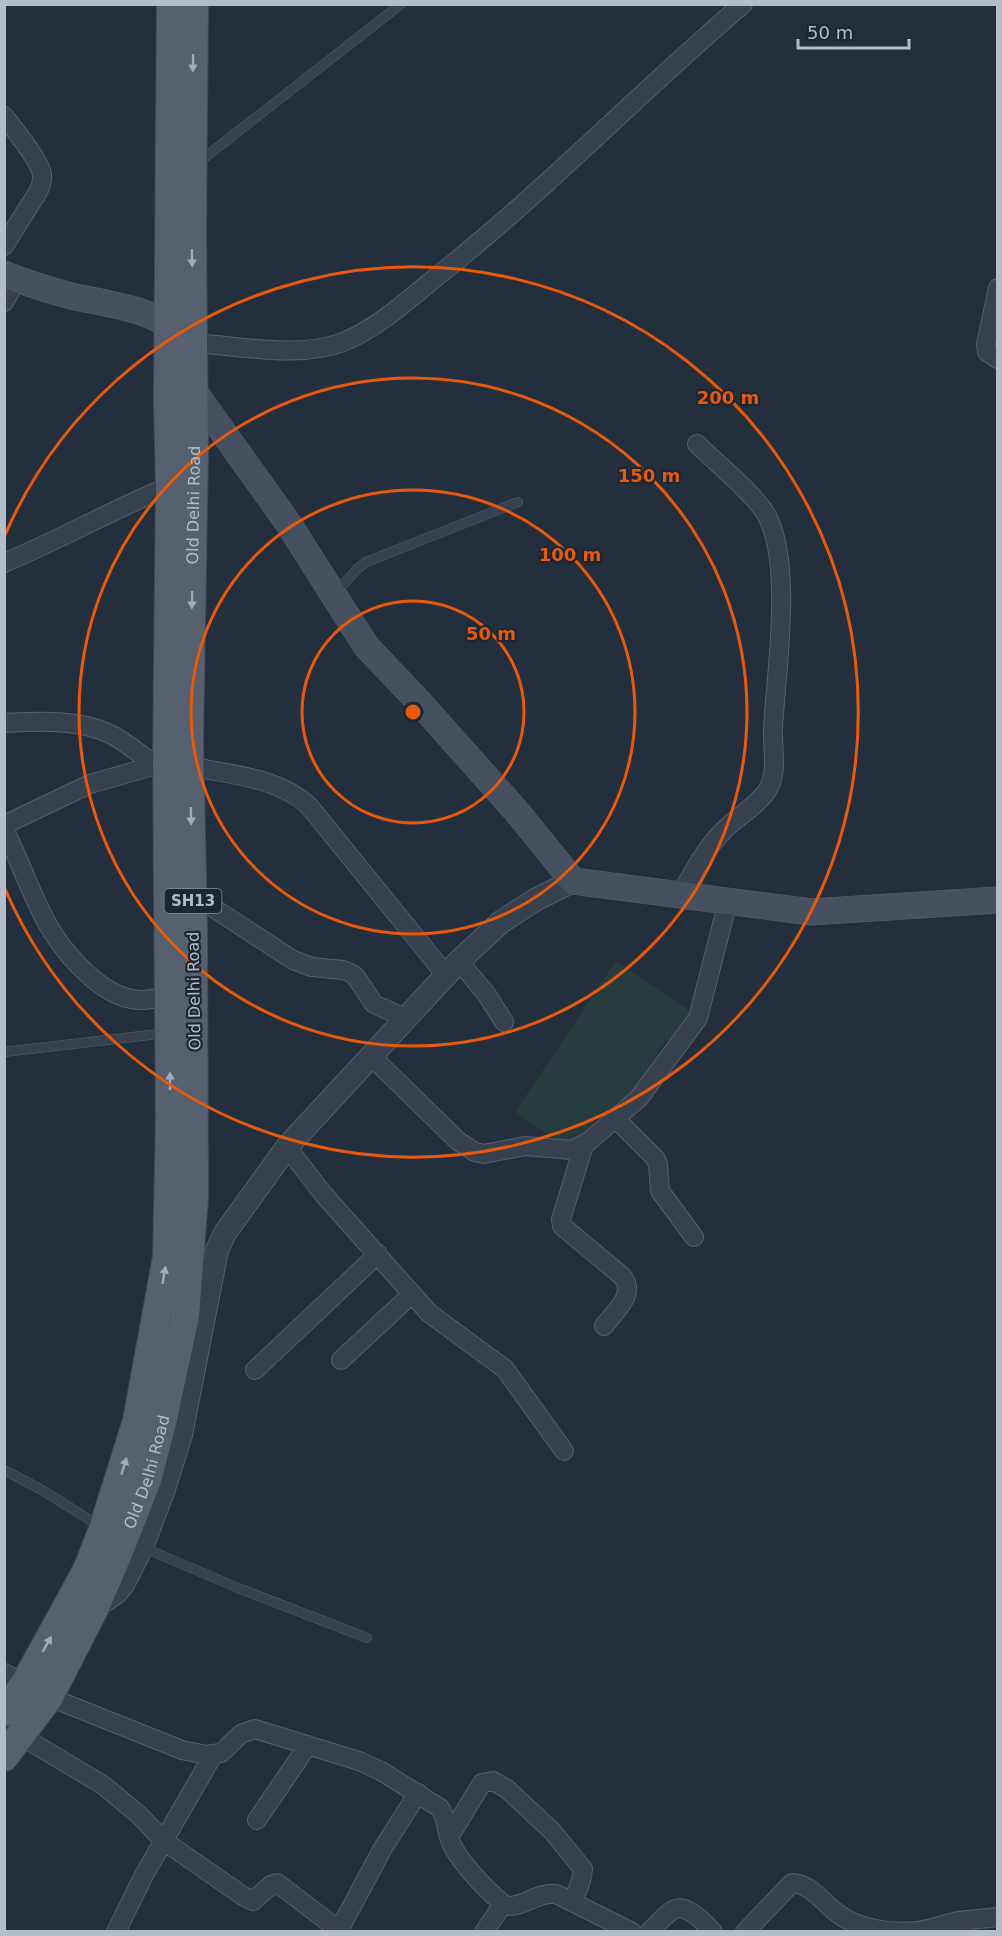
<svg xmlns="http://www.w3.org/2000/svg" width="1002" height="1936" viewBox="0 0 1002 1936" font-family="'DejaVu Sans',sans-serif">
  <rect width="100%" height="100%" fill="#242f3e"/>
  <path fill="#263c3f" d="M 616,961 L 695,1014 L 663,1045 L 635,1090 L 593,1123 L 569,1149 L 515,1112 Z"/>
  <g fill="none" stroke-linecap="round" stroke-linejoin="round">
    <defs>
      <path id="service" d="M 199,162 L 401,4
        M 336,593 L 357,569 L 366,562 L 518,502
        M 4,1052 L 167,1033
        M 4,1470 L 42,1490 L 101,1527
        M 142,1547 L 238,1588 L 367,1638"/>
      <path id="minor" d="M 4,116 C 14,129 39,159 42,174 C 43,181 41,186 38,192 L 4,246
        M 998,288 L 986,344 L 987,352 L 998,359
        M 4,302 L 17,279
        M 194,343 C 240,346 299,359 343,342 C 377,329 411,297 440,274 C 546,190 640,92 743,4
        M 4,563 C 61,539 114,509 170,486
        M 4,723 C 39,721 81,719 112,735 C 127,743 141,755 155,765
        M 190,766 C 230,775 278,777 309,806 L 446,975
        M 4,825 L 90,784 L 167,762
        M 4,829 C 33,887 41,935 92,978 C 106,990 123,1000 142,1000 C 150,1000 160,997 169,996
        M 192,894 L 293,960 L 312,967 L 343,970 L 351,973 L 356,977 L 374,1004 L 405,1018
        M 680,895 C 693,873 705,849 723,831 C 735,818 763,802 769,787 C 778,770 772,747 773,728 C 776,673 793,565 767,516 C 755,494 716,463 697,444
        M 459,961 L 487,995 L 504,1022
        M 370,1055 L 458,1141 L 475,1152 L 484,1154 L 525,1146 L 572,1150 L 588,1142 L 639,1098 L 698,1018 L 728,901
        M 616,1119 L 655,1158 L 658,1164 L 660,1191 L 694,1237
        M 584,1145 L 561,1219 L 562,1226 L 623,1277 C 636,1295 615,1311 604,1326
        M 287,1147 L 324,1195 L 429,1313 L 505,1369 L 564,1451
        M 341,1360 L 412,1294
        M 255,1370 L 378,1254
        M 4,1673 L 25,1683
        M 49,1697 L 182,1750 L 206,1755 L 221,1753 L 241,1734 L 255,1729 L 359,1761 L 381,1771 L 440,1808 C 447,1818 446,1830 450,1840 C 457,1860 489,1893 506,1906 C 525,1907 537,1892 556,1894 L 632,1932
        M 21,1736 L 103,1785 L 139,1815 L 164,1841 L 243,1896 L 253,1901 L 271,1885 L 277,1883 L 339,1930
        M 257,1820 L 308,1745
        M 449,1837 L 482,1783 L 493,1781 L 507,1789 L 552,1831 L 583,1869 L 581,1881 L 573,1901
        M 958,1921 L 998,1917
        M 116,1932 L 144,1875 L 213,1755
        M 338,1932 L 383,1848 L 418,1793
        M 484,1932 L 503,1904
        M 649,1932 C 656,1926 662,1918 670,1912 C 684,1900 703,1921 713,1932
        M 745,1932 L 792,1883 C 809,1883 824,1903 837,1913 C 858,1929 892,1934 918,1931 C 931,1929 945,1924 958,1921 L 965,1924 L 965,1932"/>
      <path id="tertiary" d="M 95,1607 L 117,1592 L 124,1583 L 142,1547 L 163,1492 L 181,1435 L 217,1250 L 225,1233 L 287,1147 L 459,961 L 501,922 L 535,900 L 573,881"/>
      <path id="secondary" d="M 4,274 C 26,283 49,290 71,296 C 112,305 151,308 184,335
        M 186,389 L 193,390 L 288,523 L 366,646 L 420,703 L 517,812 L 573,881 L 811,912 L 998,900"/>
      <g id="primary">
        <path d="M 4,1712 L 25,1683 L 68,1605 L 88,1568 L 103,1529 L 137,1421 L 167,1257 L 170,1121 L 167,762 L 170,486 L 168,402 L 171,4"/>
        <path id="s1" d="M 4,1757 L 49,1697 L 95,1607 L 120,1549 L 147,1480 L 162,1423 L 185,1316 L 194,1197 L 193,927 L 189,738 L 194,451 L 192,231 L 194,4"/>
      </g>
    </defs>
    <use href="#service" stroke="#565f6c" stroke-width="10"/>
    <use href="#minor" stroke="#565f6c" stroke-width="20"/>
    <use href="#tertiary" stroke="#565f6c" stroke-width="24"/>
    <use href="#secondary" stroke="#565f6c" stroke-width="27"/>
    <use href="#primary" stroke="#414a57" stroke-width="30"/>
    <use href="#service" stroke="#38414e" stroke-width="9"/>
    <use href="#minor" stroke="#38414e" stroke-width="18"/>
    <use href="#tertiary" stroke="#38414e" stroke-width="22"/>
    <use href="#secondary" stroke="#465061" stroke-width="26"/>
    <use href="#primary" stroke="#56606e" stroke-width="28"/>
  </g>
  <defs><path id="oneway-solid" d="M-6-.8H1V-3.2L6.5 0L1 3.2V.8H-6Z" transform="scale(1.5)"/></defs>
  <g fill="#a1aab7">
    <use href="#oneway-solid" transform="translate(193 63) rotate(91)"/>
    <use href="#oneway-solid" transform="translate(192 258) rotate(89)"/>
    <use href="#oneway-solid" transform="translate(192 600) rotate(91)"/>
    <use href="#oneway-solid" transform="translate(191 816) rotate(89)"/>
    <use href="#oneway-solid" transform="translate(170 1081) rotate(-90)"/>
    <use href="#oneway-solid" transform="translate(164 1275) rotate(-80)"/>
    <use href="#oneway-solid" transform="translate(124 1466) rotate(-73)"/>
    <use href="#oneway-solid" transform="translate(47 1644) rotate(-61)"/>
  </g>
  <g fill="none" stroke="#e8590c" stroke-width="3">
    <circle cx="413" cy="712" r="111"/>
    <circle cx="413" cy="712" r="222"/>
    <circle cx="413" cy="712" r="334"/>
    <path d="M5 535A445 445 0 1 1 5 889"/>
  </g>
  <g text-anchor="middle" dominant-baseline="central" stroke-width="4.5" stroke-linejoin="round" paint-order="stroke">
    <rect fill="#1d2633" stroke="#878f9c" stroke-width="1.5" x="164.5" y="889" width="57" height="24" rx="4.5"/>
    <g font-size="15" font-weight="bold" fill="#b4bcc9">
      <text x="193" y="901">SH13</text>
    </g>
    <g font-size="16" fill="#b4bcc9" stroke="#1d2633">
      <text stroke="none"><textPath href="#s1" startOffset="1293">Old Delhi Road</textPath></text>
      <text transform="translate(194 991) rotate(-91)">Old Delhi Road</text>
      <text stroke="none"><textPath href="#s1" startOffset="321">Old Delhi Road</textPath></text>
    </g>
  </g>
  <circle cx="413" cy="712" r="9" fill="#e8590c" stroke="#1d2633" stroke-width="3"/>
  <g font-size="18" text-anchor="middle" font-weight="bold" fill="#e8590c" stroke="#1d2633" stroke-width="4.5" stroke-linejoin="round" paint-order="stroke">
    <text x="728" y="404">200 m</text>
    <text x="649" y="482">150 m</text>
    <text x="570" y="561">100 m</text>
    <text x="491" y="640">50 m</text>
  </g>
  <rect width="1002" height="1936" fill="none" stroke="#b4bcc9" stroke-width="12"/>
  <path d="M798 39v9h111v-9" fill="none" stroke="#b4bcc9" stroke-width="3"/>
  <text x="807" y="39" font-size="18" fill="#b4bcc9" stroke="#1d2633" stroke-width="4.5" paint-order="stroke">50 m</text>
</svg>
